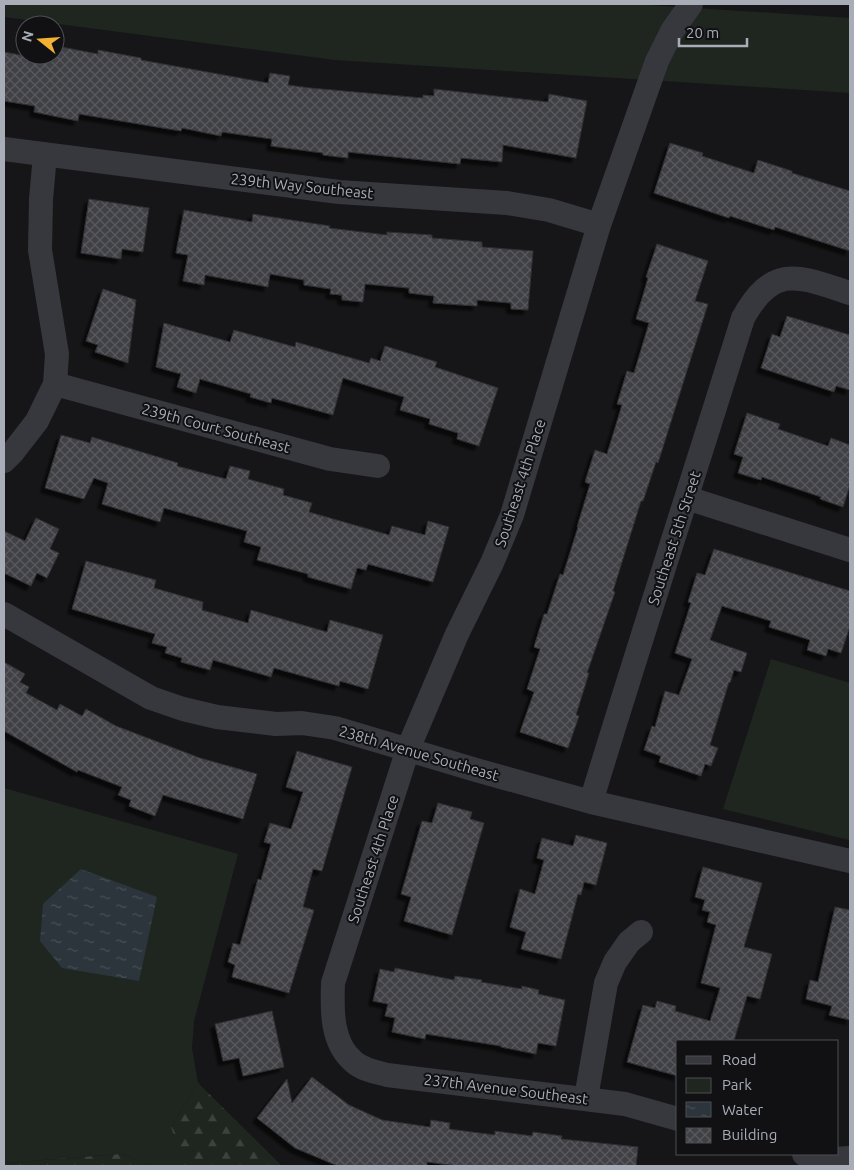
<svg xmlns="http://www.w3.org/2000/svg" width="854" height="1170" viewBox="0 0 854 1170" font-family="Ubuntu,sans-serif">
  <defs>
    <pattern id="forest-firs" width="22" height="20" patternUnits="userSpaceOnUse" patternTransform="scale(1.25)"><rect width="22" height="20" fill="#1e261f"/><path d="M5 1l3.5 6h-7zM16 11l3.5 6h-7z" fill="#3c433d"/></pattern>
    <pattern id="water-ripples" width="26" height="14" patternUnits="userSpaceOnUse" patternTransform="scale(1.25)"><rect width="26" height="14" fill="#2c353c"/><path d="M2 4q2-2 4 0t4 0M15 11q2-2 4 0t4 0" fill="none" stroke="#485056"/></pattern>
    <pattern id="building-cross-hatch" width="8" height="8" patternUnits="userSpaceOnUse" patternTransform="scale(1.25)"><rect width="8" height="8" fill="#404145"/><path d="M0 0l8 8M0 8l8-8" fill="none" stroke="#595a5e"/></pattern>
    <filter id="shadow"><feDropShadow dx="-4.5" dy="4.5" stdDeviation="1" flood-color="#0009"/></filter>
  </defs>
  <rect width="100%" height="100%" fill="#161618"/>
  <path fill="#1e261f" d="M 4,4 L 632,4 L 850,18 L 850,93 L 335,60 L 4,17 Z
    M 771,659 L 850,683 L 849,840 L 723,809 Z
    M 4,788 L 238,854 L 194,1021 L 192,1048 L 198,1083 L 171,1127 L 185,1166 L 154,1166 L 121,1154 L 4,1163 Z"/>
  <path fill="url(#forest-firs)" d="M 198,1083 L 282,1166 L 184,1166 L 171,1127 Z
    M 121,1154 L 154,1166 L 4,1166 L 4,1163 Z"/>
  <path fill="url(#water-ripples)" d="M 81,869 L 157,897 L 139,981 L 62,968 L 40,941 L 43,904 Z"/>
  <path fill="url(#building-cross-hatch)" stroke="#303034" filter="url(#shadow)" d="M 56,46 L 98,54 L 98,50 L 141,58 L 141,60 L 268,83 L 270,73 L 290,76 L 288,85 L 310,88 L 423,98 L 423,95 L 434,96 L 434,89 L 548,102 L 549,94 L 587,101 L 576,158 L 503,145 L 502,162 L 461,158 L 460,164 L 348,152 L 348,158 L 323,155 L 323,153 L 271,146 L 272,139 L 222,132 L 221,136 L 182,128 L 181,131 L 79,114 L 78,121 L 34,112 L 35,106 L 4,101 L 4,52 L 53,61 Z
    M 670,143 L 703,153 L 702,156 L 754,173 L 758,160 L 792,171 L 792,173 L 850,191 L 850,251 L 775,227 L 774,230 L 730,216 L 729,218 L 654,193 Z
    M 89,199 L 149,208 L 143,252 L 122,249 L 121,259 L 81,253 Z
    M 184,210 L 252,222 L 253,214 L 330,226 L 329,228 L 387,235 L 387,232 L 432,235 L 432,238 L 482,242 L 482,247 L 533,251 L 528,310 L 511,309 L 511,303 L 477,300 L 477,306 L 433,303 L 434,296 L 409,293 L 409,288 L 365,284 L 363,302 L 342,300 L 342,295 L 330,294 L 331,289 L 304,285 L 304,280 L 270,274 L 268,287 L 205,275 L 204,285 L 183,281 L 188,255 L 176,253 Z
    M 657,244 L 708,261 L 695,301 L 708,304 L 658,463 L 656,462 L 643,501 L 641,501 L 613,591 L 615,592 L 587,673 L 589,673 L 576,715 L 579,716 L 568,748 L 520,732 L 534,692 L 527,689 L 540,649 L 534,647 L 544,614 L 547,614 L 560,574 L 563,575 L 578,527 L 577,527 L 590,484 L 585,482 L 595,450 L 607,454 L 622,405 L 617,404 L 627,371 L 634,373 L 649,323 L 636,319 L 648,278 L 646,277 Z
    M 103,289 L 136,300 L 128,363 L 95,352 L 98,345 L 86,341 Z
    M 787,316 L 850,335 L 850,390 L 836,386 L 834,392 L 761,368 L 772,334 L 780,337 Z
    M 164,323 L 230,342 L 234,330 L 295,347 L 296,342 L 369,363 L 371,358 L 380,361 L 385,346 L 437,362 L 435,367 L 498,388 L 479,446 L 457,439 L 458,433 L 429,424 L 430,419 L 400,410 L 404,397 L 343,378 L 333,415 L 272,398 L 271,403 L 250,397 L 251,394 L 200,379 L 196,393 L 177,387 L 181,374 L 156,367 Z
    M 747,413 L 780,424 L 778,429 L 828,446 L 831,438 L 850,445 L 850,485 L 843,507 L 820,499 L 821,497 L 762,477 L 761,480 L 738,473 L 743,457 L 734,454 Z
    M 61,435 L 90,443 L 92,437 L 178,463 L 177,466 L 226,479 L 230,466 L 250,471 L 248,479 L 284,489 L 283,495 L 312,503 L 309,512 L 389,535 L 392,526 L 425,535 L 428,521 L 449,527 L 433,582 L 368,564 L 366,570 L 357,568 L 351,589 L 308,577 L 308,574 L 257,560 L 261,547 L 244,542 L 247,531 L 164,508 L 160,522 L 102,504 L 108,483 L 94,478 L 84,499 L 45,488 Z
    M 36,518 L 59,529 L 50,549 L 59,553 L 47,578 L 37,573 L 31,586 L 4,573 L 4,531 L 25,541 Z
    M 714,549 L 850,591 L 850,626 L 841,653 L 828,649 L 826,656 L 807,650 L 810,640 L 769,627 L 771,621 L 722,606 L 710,640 L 747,653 L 741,672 L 734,670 L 730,683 L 729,682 L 710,745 L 718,748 L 711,766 L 705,764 L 701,776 L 659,762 L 661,756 L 644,750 L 652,726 L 655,727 L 665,691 L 679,695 L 692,659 L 675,653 L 691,603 L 688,602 L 697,573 L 705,575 Z
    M 86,561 L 156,580 L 154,588 L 203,602 L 202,610 L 248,623 L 251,610 L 327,632 L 330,620 L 383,635 L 368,689 L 340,681 L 339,686 L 274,668 L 271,677 L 213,660 L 210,670 L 181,662 L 182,658 L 165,653 L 167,647 L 152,643 L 155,634 L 72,609 Z
    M 4,662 L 25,674 L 20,682 L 29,687 L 26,693 L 57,710 L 60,704 L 82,716 L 86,709 L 116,726 L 200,758 L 257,774 L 243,819 L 163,795 L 155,816 L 129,806 L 131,800 L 118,795 L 122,787 L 78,770 L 77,772 L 4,731 Z
    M 297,751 L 352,767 L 322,871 L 313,869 L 303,907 L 314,910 L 289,993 L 232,977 L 235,965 L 228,962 L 233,943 L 240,945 L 258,879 L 261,880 L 271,844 L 264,842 L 270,823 L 291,829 L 303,792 L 286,787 Z
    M 438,803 L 472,812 L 470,819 L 484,823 L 452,935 L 404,921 L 411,897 L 401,894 L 422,821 L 432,823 Z
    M 576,835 L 607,843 L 596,885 L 584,882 L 581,895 L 578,894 L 561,959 L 521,949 L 526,932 L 510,927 L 520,889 L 535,894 L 544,860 L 537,858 L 542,838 L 573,846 Z
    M 703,867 L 762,883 L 744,947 L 772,954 L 760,999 L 747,996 L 734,1041 L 678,1041 L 678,1076 L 627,1062 L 643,1005 L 655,1008 L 657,1001 L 676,1006 L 675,1011 L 710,1021 L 720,988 L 701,983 L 716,925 L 707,922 L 710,912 L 702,910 L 705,900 L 695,897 Z
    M 835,907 L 850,910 L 850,1020 L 829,1015 L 832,1006 L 806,999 L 810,980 L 818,982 Z
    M 395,968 L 454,980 L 455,976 L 482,980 L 481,982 L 522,989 L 522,986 L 539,990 L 538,994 L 565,1000 L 556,1046 L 538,1043 L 536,1054 L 501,1047 L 501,1046 L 426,1034 L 425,1039 L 392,1032 L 395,1018 L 385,1016 L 388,1004 L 373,1001 L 380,969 L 394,972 Z
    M 272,1011 L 284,1067 L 243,1076 L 239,1058 L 223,1061 L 215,1024 Z
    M 312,1077 L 349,1105 L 382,1120 L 430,1127 L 431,1120 L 450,1123 L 449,1129 L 495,1135 L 495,1131 L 532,1136 L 533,1132 L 562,1136 L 561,1139 L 638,1147 L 636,1166 L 458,1166 L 427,1162 L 427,1166 L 338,1166 L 295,1148 L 257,1118 L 287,1079 L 292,1103 Z"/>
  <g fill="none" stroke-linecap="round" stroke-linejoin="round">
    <path stroke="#37383d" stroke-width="24" d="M 4,149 L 339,192 L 507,203 L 549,210 L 599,225
      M 55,384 L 330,459 L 378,466
      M 4,461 L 13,452 L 37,421 L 55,384 L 57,354 L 40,250 L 41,199 L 45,155
      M 687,498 L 850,550
      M 4,614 L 151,698 L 183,709 L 217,717 L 276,724 L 302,723 L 335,728 L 476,770 L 591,802 L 850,861
      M 591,802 C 640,640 693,479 743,318 C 774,262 800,277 850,293
      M 586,1098 L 606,983 L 615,962 L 629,942 L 641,932
      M 678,1119 L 625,1104 L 387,1075 C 376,1072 363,1070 354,1062 C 331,1043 332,1010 333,983 L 408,749 L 457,634 L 492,563 L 512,515 L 599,225 L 657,61 L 672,31 L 691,4
      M 804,1154 L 833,1159 L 850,1158"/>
  </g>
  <g text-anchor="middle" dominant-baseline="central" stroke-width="4" stroke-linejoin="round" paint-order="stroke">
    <g font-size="15" fill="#a8adb8" stroke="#111113">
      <text transform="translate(302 186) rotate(6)">239th Way Southeast</text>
      <text transform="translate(216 428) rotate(15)">239th Court Southeast</text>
      <text transform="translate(520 483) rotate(-72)">Southeast 4th Place</text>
      <text transform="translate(674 538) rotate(-72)">Southeast 5th Street</text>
      <text transform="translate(419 753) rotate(16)">238th Avenue Southeast</text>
      <text transform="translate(373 859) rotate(-72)">Southeast 4th Place</text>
      <text transform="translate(506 1089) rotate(7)">237th Avenue Southeast</text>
    </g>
  </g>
  <rect width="854" height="1170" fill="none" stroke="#a8adb8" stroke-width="10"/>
  <rect x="676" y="1040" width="162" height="115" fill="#111113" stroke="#4d4f55"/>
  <rect x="686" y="1056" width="25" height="8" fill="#37383d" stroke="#4d4f55"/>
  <text x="722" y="1065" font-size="15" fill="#a8adb8">Road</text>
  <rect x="686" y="1078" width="25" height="15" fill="#1e261f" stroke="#4d4f55"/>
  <text x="722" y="1090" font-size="15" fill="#a8adb8">Park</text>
  <rect x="686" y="1102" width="25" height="15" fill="url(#water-ripples)" stroke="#4d4f55"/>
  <text x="722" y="1115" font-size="15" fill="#a8adb8">Water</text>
  <rect x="686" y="1128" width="25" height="15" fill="url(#building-cross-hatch)" stroke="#4d4f55"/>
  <text x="722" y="1140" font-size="15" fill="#a8adb8">Building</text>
  <g transform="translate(40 40) rotate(287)"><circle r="24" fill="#111113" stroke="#4d4f55"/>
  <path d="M0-4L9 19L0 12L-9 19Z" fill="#f2b134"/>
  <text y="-8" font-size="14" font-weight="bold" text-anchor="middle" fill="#a8adb8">N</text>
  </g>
  <path d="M679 38v8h68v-8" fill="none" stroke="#a8adb8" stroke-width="2.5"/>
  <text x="686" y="38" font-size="15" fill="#a8adb8" stroke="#111113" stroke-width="4" paint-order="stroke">20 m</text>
</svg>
